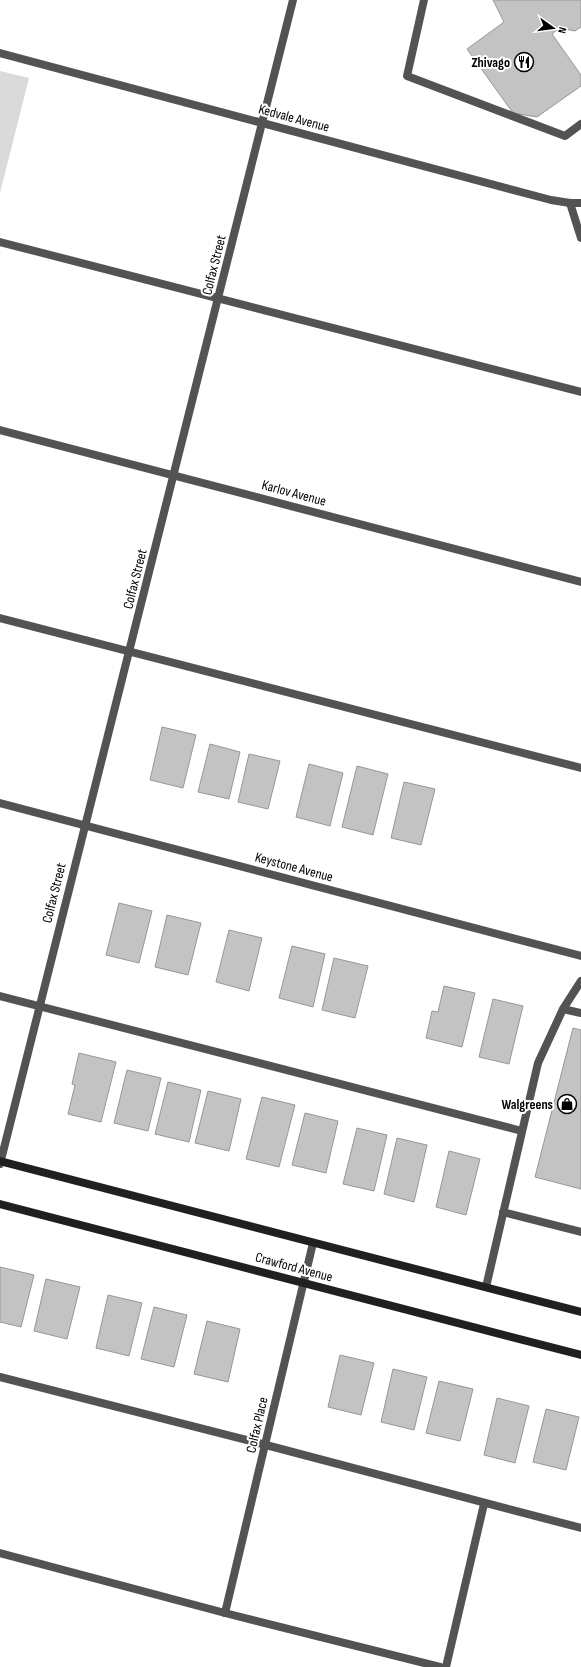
<svg xmlns="http://www.w3.org/2000/svg" width="581" height="1667" viewBox="0 0 581 1667" font-family="'Sofia Sans Condensed',sans-serif">
  <rect width="100%" height="100%" fill="#fff"/>
  <path fill="#dadada" d="M 0,71 L 29,78 L 0,193 Z"/>
  <path fill="#c3c3c3" stroke="#979797" d="M 493,0 L 581,0 L 581,27 L 575,31 L 559,28 L 552,34 L 581,75 L 581,86 L 537,117 L 513,113 L 467,49 L 504,22 Z
    M 162,727 L 196,735 L 183,788 L 150,780 Z
    M 210,744 L 240,752 L 229,799 L 198,792 Z
    M 249,754 L 280,761 L 268,809 L 238,802 Z
    M 309,764 L 343,773 L 330,826 L 296,817 Z
    M 357,766 L 388,774 L 373,835 L 342,827 Z
    M 404,782 L 435,789 L 421,845 L 391,838 Z
    M 119,903 L 152,911 L 139,963 L 106,955 Z
    M 167,915 L 201,923 L 188,975 L 155,967 Z
    M 229,930 L 262,938 L 249,991 L 216,982 Z
    M 292,946 L 325,954 L 313,1007 L 279,998 Z
    M 334,958 L 368,966 L 355,1018 L 322,1010 Z
    M 444,986 L 475,993 L 462,1047 L 426,1038 L 432,1011 L 438,1012 Z
    M 493,999 L 523,1006 L 509,1064 L 479,1057 Z
    M 573,1028 L 581,1030 L 581,1189 L 535,1177 Z
    M 79,1053 L 116,1062 L 101,1122 L 68,1114 L 75,1085 L 72,1084 Z
    M 127,1070 L 161,1078 L 148,1131 L 114,1123 Z
    M 168,1082 L 201,1090 L 189,1142 L 155,1134 Z
    M 208,1091 L 241,1099 L 229,1151 L 195,1143 Z
    M 262,1097 L 295,1105 L 279,1167 L 246,1159 Z
    M 305,1113 L 338,1121 L 326,1173 L 292,1165 Z
    M 357,1128 L 387,1135 L 374,1191 L 343,1184 Z
    M 397,1138 L 427,1145 L 414,1202 L 384,1194 Z
    M 449,1151 L 480,1159 L 466,1215 L 436,1207 Z
    M 0,1267 L 34,1275 L 21,1327 L 0,1322 Z
    M 46,1279 L 80,1287 L 67,1339 L 34,1331 Z
    M 108,1295 L 142,1303 L 129,1356 L 96,1348 Z
    M 154,1307 L 187,1315 L 174,1367 L 141,1359 Z
    M 207,1321 L 240,1329 L 228,1382 L 194,1374 Z
    M 340,1355 L 374,1363 L 361,1415 L 328,1407 Z
    M 393,1369 L 427,1377 L 414,1430 L 381,1422 Z
    M 439,1381 L 473,1389 L 460,1441 L 426,1433 Z
    M 497,1398 L 529,1406 L 515,1463 L 484,1455 Z
    M 546,1409 L 579,1417 L 566,1470 L 533,1462 Z"/>
  <g fill="none" stroke-linecap="round" stroke-linejoin="round">
    <path stroke="#535353" stroke-width="8" d="M 424,0 L 407,76 L 565,136 L 581,124
      M 570,203 L 581,238
      M 0,242 L 581,392
      M 0,618 L 581,768
      M 0,996 L 522,1131
      M 563,1009 L 581,1013
      M 503,1212 L 581,1232
      M 486,1287 L 538,1063 L 563,1009 L 581,981
      M 0,1377 L 266,1445 L 581,1528
      M 0,1553 L 225,1613 L 440,1667
      M 446,1667 L 484,1504"/>
    <path stroke="#535353" stroke-width="8" d="M 0,53 L 551,200 L 570,203 L 581,203
      M 0,430 L 581,582
      M 0,803 L 581,956
      M 0,1164 C 97,776 196,388 293,0
      M 225,1613 L 313,1243"/>
    <path stroke="#202020" stroke-width="8" d="M 0,1161 L 581,1312
      M 0,1204 L 581,1355"/>
  </g>
  <defs>
    <symbol id="restaurant-ring" viewBox="-11 -11 22 22"><circle r="9.5" fill="#fff" stroke="#000" stroke-width="1.5"/><path d="M-5-6h1v4h1v-4h1v4h1v-4h1v5L-1.5 .5V6h-2V.5L-5-1ZM5-6V6H3V1.5H1.5Q1.5-4 5-6Z" fill="#000"/></symbol>
    <symbol id="shop-ring" viewBox="-11 -11 22 22"><circle r="9.5" fill="#fff" stroke="#000" stroke-width="1.5"/><path d="M-5-2.5h2.3a2.7 3.5 0 0 1 5.4 0H5L5.5 6h-11ZM-1.5-2.5h3a1.5 2.3 0 0 0-3 0Z" fill="#000"/></symbol>
  </defs>
  <g fill-rule="evenodd">
    <use href="#restaurant-ring" x="513" y="51" width="22" height="22"/>
    <use href="#shop-ring" x="556" y="1093" width="22" height="22"/>
  </g>
  <g text-anchor="middle" dominant-baseline="central" stroke-width="4" stroke-linejoin="round" paint-order="stroke">
    <g font-size="14" font-weight="bold" fill="#000" stroke="#fff" text-anchor="end">
      <text x="510" y="62">Zhivago</text>
      <text x="553" y="1104">Walgreens</text>
    </g>
    <g font-size="14" fill="#000" stroke="#fff">
      <text transform="translate(294 118) rotate(15)">Kedvale Avenue</text>
      <text transform="translate(214 265) rotate(-76)">Colfax Street</text>
      <text transform="translate(294 493) rotate(15)">Karlov Avenue</text>
      <text transform="translate(135 579) rotate(-76)">Colfax Street</text>
      <text transform="translate(294 867) rotate(15)">Keystone Avenue</text>
      <text transform="translate(54 893) rotate(-76)">Colfax Street</text>
      <text transform="translate(294 1267) rotate(15)">Crawford Avenue</text>
      <text transform="translate(257 1425) rotate(-77)">Colfax Place</text>
    </g>
  </g>
  <g transform="translate(553 28) rotate(104)" stroke="#ffffff" stroke-width="3" paint-order="stroke">
  <path d="M0-3L7 15L0 10L-7 15Z" fill="#000000"/>
  <text y="-6" font-size="11" font-weight="bold" text-anchor="middle" fill="#000000">N</text>
  </g>
</svg>
